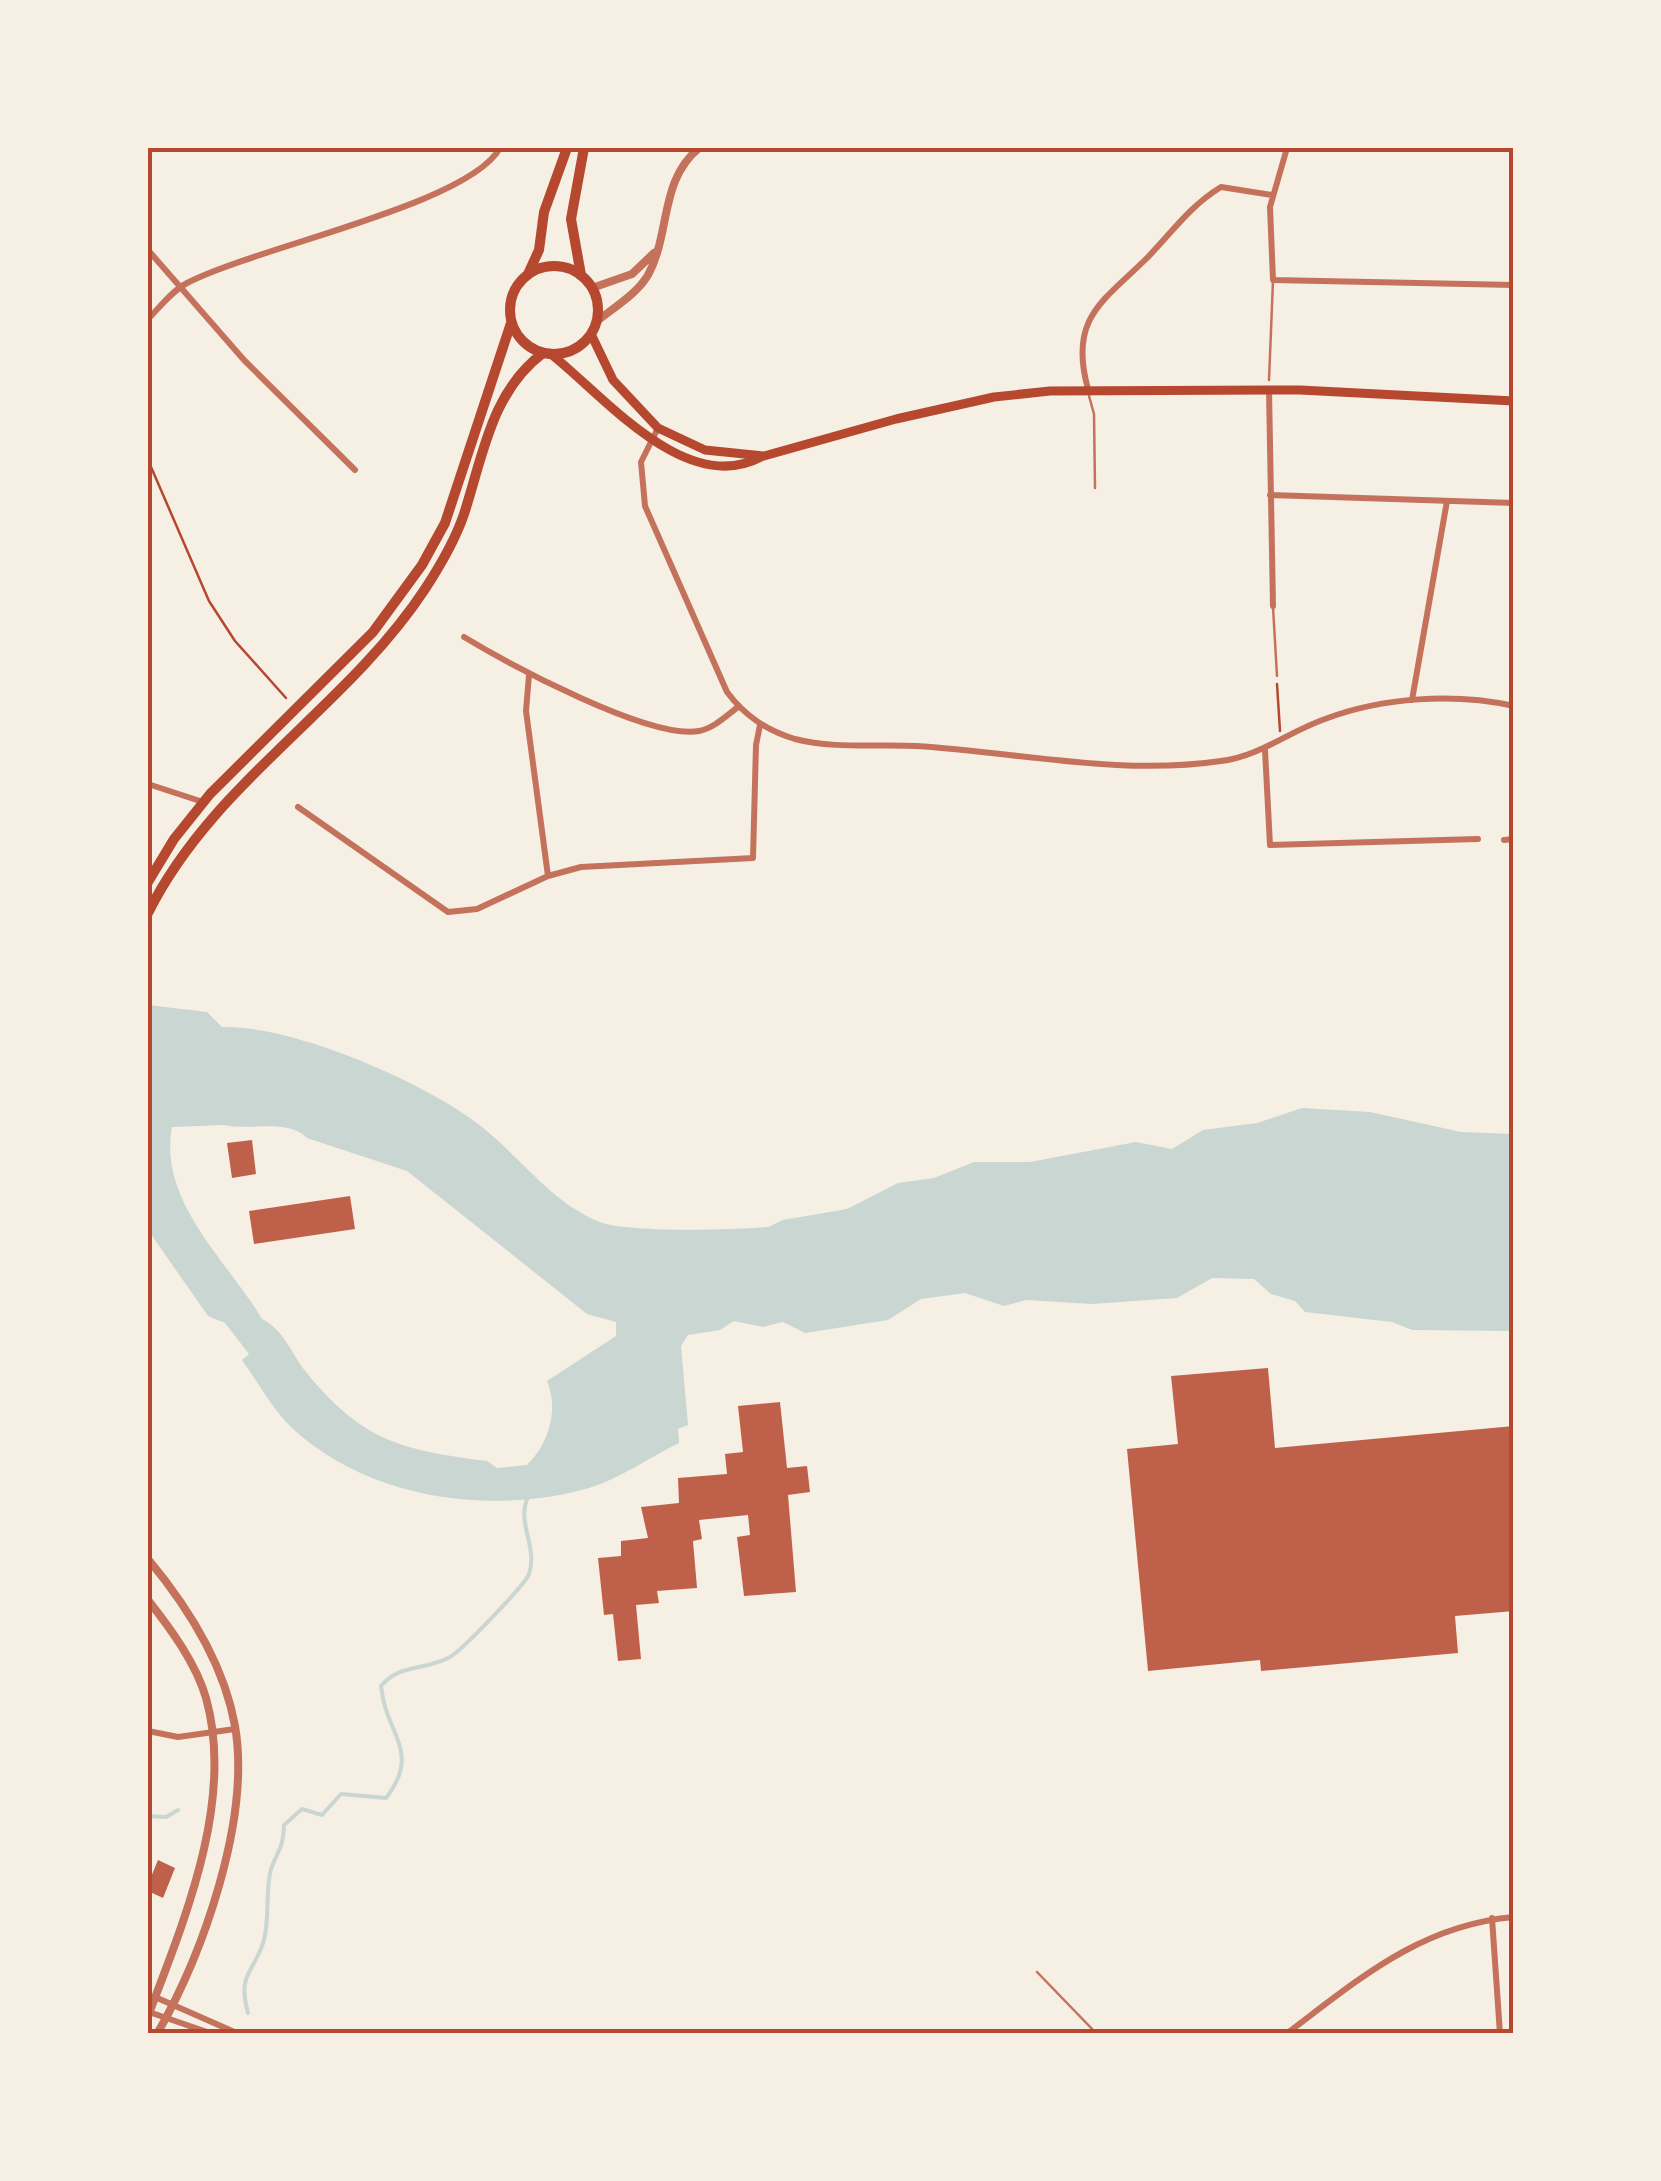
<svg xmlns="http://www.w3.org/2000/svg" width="1661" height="2181" viewBox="0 0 1661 2181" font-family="Arial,sans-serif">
  <rect width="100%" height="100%" fill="#f6efe4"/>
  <path fill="#c9d6d2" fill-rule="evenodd" d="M 148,1005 L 207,1012 L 222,1027 C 293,1025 427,1083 482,1127 C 522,1159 552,1203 600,1222 C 627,1233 736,1230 768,1227 L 783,1220 L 847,1209 L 898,1183 L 934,1178 L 974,1162 L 1030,1162 L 1136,1142 L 1172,1149 L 1203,1130 L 1257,1123 L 1302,1108 L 1370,1112 L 1461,1132 L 1513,1134 L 1513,1331 L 1412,1330 L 1392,1322 L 1305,1312 L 1295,1301 L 1271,1294 L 1254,1279 L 1212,1278 L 1177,1298 L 1092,1304 L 1026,1300 L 1004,1306 L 965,1293 L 921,1299 L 888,1320 L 805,1333 L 783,1322 L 763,1327 L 734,1321 L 720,1330 L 688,1335 L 681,1346 L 688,1425 L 678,1429 L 679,1443 C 650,1457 619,1479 589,1488 C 491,1516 368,1499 292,1428 C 272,1409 258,1382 242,1360 L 249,1354 L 225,1323 L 208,1316 L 148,1230 ZM 224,1125 C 250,1131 288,1118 307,1138 L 407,1171 L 587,1314 L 616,1322 L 616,1336 L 547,1381 C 559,1409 549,1444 527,1465 L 497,1468 L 487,1461 C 402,1450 363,1442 306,1372 C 291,1353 284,1330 262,1319 C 227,1260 158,1202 172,1127 Z"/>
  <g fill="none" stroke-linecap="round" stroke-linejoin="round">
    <path stroke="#c9d6d2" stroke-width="4" d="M 148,1816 L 166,1817 L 178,1810
      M 248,2013 C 237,1972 254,1974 264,1940 C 270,1917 265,1891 271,1869 C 278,1849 283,1850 284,1825 L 302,1809 L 322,1815 L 341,1794 L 386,1798 C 422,1751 386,1736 381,1686 C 400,1663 425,1671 450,1657 C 461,1651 525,1585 529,1574 C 538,1547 517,1524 527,1499"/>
  </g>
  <path fill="#bf614a" d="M 252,1140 L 256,1174 L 232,1178 L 227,1143 Z
    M 350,1196 L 355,1229 L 254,1244 L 249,1211 Z
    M 1268,1368 L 1275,1448 L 1514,1426 L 1514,1611 L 1455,1616 L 1458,1653 L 1261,1671 L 1260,1660 L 1148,1671 L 1127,1449 L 1178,1444 L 1171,1376 Z
    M 780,1402 L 787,1468 L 807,1466 L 810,1492 L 788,1495 L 796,1592 L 744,1596 L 737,1537 L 750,1535 L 748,1515 L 699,1520 L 702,1539 L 693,1541 L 697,1588 L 657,1591 L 659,1603 L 636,1605 L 641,1659 L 618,1661 L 613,1614 L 604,1615 L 598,1558 L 621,1556 L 621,1541 L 648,1538 L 641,1507 L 679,1503 L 678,1478 L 727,1474 L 725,1454 L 743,1452 L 738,1406 Z
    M 158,1860 L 175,1868 L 163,1898 L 148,1891 L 148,1876 L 151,1877 Z"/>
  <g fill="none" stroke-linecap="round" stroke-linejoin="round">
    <path stroke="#b5482f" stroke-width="2.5" d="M 148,460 L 209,601 L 235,641 L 286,698
      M 1277,684 L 1280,731"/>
    <path stroke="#c5725c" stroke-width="2.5" d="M 1269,380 L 1273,281
      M 1089,396 L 1094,414 L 1095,488
      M 1273,607 L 1277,676
      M 1037,1972 L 1097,2034"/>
    <path stroke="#c5725c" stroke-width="6" d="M 1287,148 L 1270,207 L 1273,280 L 1514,285
      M 148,250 L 244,360 L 355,470
      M 148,319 C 160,307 172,291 187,283 C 256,247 468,205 500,148
      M 1088,389 C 1068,317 1104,301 1148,257 C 1173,231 1190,206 1221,187 L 1272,195
      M 1269,390 L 1273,606
      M 658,428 L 641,462 L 645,506 L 727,692 C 745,716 766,730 795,739 C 833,749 877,744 916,746 C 1017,752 1119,776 1221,761 C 1260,756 1288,732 1325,719 C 1383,697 1454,693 1514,706
      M 1270,495 L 1514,503
      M 464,637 C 509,664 649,740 699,731 C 714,728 726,716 738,707
      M 529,675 L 526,711 L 548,876
      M 1412,700 L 1447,501
      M 1265,750 L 1270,845 L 1478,839
      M 148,784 L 203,802
      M 298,807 L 448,912 L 477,909 L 548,876 L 581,867 L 753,858 L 756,745 L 760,725
      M 1504,840 L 1514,839
      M 148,1731 L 178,1737 L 235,1729
      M 1492,1918 L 1500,2034
      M 155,1997 L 239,2034
      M 149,2012 L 213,2034
      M 1286,2034 C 1358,1980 1420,1925 1514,1917"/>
    <path stroke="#c5725c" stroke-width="8" d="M 592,288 L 632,274 L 654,253
      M 596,322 C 613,308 637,294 648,275 C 671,233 659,181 699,148
      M 148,1559 C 188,1607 224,1664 235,1726 C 251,1819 203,1954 157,2034
      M 148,1600 C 170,1628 196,1663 206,1698 C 235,1801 184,1921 148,2016"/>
    <path stroke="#b5482f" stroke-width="9" d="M 591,334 L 613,380 L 658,428 L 705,450 L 764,456 L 896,419 L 994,397 L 1050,391 L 1300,390 L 1514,401
      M 552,355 C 604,396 686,497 761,457"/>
    <path stroke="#b5482f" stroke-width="10" d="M510 310a44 44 0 1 1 88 0a44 44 0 1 1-88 0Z
      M 528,274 L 539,250 L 544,212 L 567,148
      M 581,275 L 571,219 L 584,148
      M 148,882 L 174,839 L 210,794 L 373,632 L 422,565 L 445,523 L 511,323
      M 148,913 C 213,782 346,709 425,589 C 440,566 455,541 464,514 C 483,456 491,392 543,353"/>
  </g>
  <rect width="1661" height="2181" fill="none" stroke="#f6efe4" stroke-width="300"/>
  <rect x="150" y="150" width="1361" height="1881" fill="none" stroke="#b5482f" stroke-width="4"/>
</svg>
